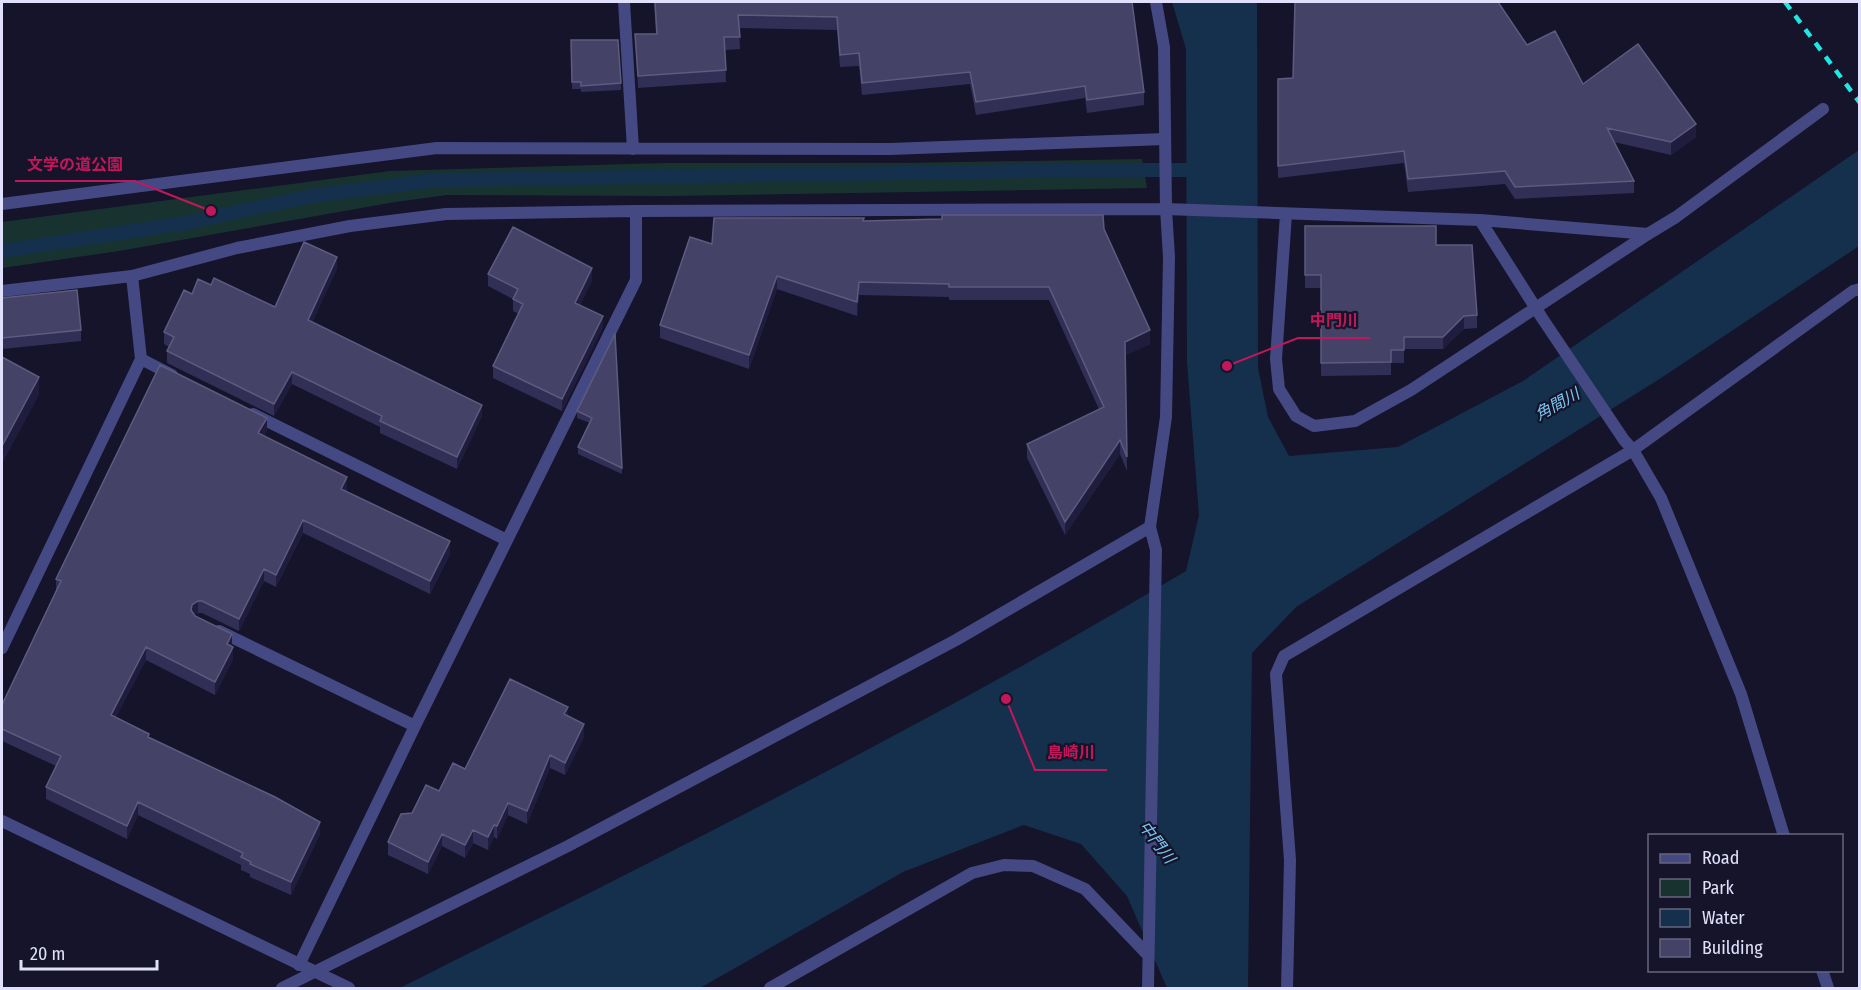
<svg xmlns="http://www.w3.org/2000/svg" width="1861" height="990" viewBox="0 0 1861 990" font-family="'Fira Sans Condensed','Noto Sans JP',sans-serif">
  <rect width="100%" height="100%" fill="#15142a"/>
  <path fill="#18332f" d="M 1142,159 L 1147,188 L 669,196 L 447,195 L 395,202 L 119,251 L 2,268 L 2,222 L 390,171 L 665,163 L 906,163 Z"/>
  <path fill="#15304c" d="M 1172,2 L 1257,2 L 1258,368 L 1268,417 L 1289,456 L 1398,447 L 1523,381 L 1859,150 L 1859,246 L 1661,378 L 1296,607 L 1252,653 L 1248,988 L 1167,988 L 1127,896 L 1081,844 L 1024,825 L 903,872 L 700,988 L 400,988 C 665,855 931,724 1186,571 L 1199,515 L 1187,362 L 1186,49 Z"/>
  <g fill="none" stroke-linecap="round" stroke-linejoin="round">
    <path stroke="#15304c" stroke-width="14" d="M 2,251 L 186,223 L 311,196 L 437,180 L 1106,170 L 1204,170"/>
    <path stroke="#444984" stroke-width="12" d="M 1648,234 L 1676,217 L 1823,109"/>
    <path stroke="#444984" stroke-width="12" d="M 624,2 L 633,149
      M 2,204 L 437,148 L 890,149 L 1165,139
      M 1286,214 L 1276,359 L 1279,389 L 1296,416 L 1314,426 L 1355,421 L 1411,390 L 1648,234
      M 1480,220 L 1542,318 L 1624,440 L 1633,450 L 1661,498 L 1741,694 L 1784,836
      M 132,276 L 141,359 L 172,375
      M 2,291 L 132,276 L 237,248 L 350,226 L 446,214 L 636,211 L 1166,209 L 1480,220 L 1648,234
      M 253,414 L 507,540
      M 219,631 L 415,726
      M 2,648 L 141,359
      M 299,965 L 415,726 L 636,280 L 636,211
      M 1822,970 L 1828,988
      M 282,988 L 568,846 L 956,640 L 1150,527
      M 770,988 L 972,873 L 1004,865 L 1033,866 L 1085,889 L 1148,955
      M 1148,988 L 1156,550 L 1150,527 L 1166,417 L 1169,257 L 1166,209 L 1164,47 L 1156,2
      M 1287,988 L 1290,860 L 1276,674 L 1284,656 L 1633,450 L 1853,291 L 1860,289"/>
    <path stroke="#444984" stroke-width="12" d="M 2,821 L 349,988"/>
    <path stroke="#20e7e4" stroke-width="4.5" stroke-dasharray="9 8" stroke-linecap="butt" d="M 1785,2 L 1860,103"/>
  </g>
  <path fill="#322f56" d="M 654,2 L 1132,2 L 1144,92 L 1144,105 L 1087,113 L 1085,98 L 976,115 L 970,84 L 862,95 L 859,66 L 840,67 L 837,30 L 739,28 L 740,49 L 725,50 L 726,82 L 638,88 L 635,34 L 656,34 Z
    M 571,40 L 621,83 L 621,90 L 581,92 L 581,89 L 572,89 Z
    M 1527,45 L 1583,84 L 1696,137 L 1671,155 L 1614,142 L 1634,181 L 1634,193 L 1515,199 L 1505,184 L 1408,192 L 1404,163 L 1278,178 L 1278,79 L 1293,78 Z
    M 864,221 L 1104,229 L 1150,344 L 1125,355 L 1127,471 L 1120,454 L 1065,535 L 1027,458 L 1027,444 L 1099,409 L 1049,300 L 949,300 L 949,297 L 859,295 L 857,316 L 777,289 L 749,369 L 660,338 L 660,325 L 712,244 Z
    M 1305,226 L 1436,245 L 1477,315 L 1477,328 L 1464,329 L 1443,349 L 1404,349 L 1404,363 L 1391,363 L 1391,375 L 1321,376 L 1321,288 L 1305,288 Z
    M 337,269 L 312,322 L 482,416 L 457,469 L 380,433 L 380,427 L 292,384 L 274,416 L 167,363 L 167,351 L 169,347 L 164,344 L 164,332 L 192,294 L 211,285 L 275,307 Z
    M 488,274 L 592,280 L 580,305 L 603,327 L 562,411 L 493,378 L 493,366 L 519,314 L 513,311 L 513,299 L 488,286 Z
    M 2,298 L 81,330 L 81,341 L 2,349 Z
    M 615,334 L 622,468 L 622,474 L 578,454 L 578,447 L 590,423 L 577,418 L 577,411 Z
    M 267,430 L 264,436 L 347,489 L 346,492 L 450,554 L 430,594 L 303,533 L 276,587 L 264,581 L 239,631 L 202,613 L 198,613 L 195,615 L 232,646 L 233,659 L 215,695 L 146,660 L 116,717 L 149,738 L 320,834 L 291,895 L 250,877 L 250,874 L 241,870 L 241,865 L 138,815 L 127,839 L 46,799 L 46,787 L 56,766 L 2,741 L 2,705 L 56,591 L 56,579 Z
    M 568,716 L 584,737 L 565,775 L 550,768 L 527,824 L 508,815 L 497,839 L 494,837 L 488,850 L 473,843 L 465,858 L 442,846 L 428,874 L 388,855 L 388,842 L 412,813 L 465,769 Z"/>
  <path fill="#1f1c3d" d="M 1696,124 L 1696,137 L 1671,155 L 1671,142 Z
    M 337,257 L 337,269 L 308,332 L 308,320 Z
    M 592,268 L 592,280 L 575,315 L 575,303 Z
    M 777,276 L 777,289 L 749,369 L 749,355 Z
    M 859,282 L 859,295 L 857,316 L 857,302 Z
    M 603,316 L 603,327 L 562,411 L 562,399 Z
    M 1464,316 L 1464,329 L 1443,349 L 1443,337 Z
    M 1150,330 L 1150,344 L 1125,356 L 1125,342 Z
    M 292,372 L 292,384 L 274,416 L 274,404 Z
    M 39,377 L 39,395 L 2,464 L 2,446 Z
    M 482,405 L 482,416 L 457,469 L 457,457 Z
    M 267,418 L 267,430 L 258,446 L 258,433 Z
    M 1120,440 L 1120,454 L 1065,535 L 1065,522 Z
    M 347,477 L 347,489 L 341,502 L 341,489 Z
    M 303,520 L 303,533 L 276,587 L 276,575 Z
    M 450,541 L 450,554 L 430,594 L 430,581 Z
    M 264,569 L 264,581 L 239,631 L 239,619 Z
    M 198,601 L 198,613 L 192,617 L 191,610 L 192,605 Z
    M 232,634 L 232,646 L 227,644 Z
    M 146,647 L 146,660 L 111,727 L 111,715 Z
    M 233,647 L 233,659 L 215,695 L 215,682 Z
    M 568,707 L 568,720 L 564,714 Z
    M 584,724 L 584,737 L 565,775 L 565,763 Z
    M 550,755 L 550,768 L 527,824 L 527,811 Z
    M 138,802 L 138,815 L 127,839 L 127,826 Z
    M 508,803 L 508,815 L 497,839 L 497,826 Z
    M 320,822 L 320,834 L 291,895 L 291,882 Z
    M 494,825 L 494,837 L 488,850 L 488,837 Z
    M 473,830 L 473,843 L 465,858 L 465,845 Z
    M 442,834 L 442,846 L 428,874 L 428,862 Z"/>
  <path fill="#454267" stroke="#5d5b7f" stroke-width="1.5" d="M 655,2 L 1132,2 L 1144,92 L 1087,100 L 1085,86 L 976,102 L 970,72 L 862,83 L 859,53 L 840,55 L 837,17 L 738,15 L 740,37 L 724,37 L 726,70 L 638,76 L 635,34 L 657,34 Z
    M 1295,2 L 1498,2 L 1527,45 L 1555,31 L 1583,84 L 1638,44 L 1696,124 L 1671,142 L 1607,128 L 1634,181 L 1515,187 L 1505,171 L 1408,179 L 1404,151 L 1278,166 L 1278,79 L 1293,78 Z
    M 571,40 L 618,40 L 621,83 L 581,86 L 581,82 L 572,82 Z
    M 942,215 L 1103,215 L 1104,229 L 1150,330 L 1125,342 L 1127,457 L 1120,440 L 1065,522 L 1027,444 L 1104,407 L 1049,287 L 949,287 L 949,284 L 859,282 L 857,302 L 777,276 L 749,355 L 660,325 L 690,237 L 712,244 L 714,218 L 864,218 L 863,221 L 942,219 Z
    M 1305,226 L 1436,226 L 1436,245 L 1472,245 L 1477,315 L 1464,316 L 1443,337 L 1404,337 L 1404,350 L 1391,350 L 1391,362 L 1321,363 L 1321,275 L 1305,275 Z
    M 513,227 L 592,268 L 575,303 L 603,316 L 562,399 L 493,366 L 523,304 L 513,299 L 518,289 L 488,274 Z
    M 304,242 L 337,257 L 308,320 L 482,405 L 457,457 L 380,421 L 382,416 L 292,372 L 274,404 L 167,351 L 174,337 L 164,332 L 184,290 L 192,294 L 198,279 L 211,285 L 214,278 L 275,307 Z
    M 77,290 L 81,330 L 2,338 L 2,298 Z
    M 615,334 L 619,406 L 622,468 L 578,447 L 592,418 L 577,411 Z
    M 2,357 L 39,377 L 2,446 Z
    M 160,365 L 267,418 L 258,433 L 347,477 L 341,489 L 450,541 L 430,581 L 303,520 L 276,575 L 264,569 L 239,619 L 202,601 L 198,601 L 192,605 L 191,610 L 195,616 L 232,634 L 227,644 L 233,647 L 215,682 L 146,647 L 111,715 L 149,734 L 148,737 L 275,797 L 320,822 L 291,882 L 250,864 L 251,862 L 241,857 L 243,853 L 138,802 L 127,826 L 46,787 L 61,756 L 2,729 L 2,705 L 61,581 L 56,579 Z
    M 510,679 L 568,707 L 564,714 L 584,724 L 565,763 L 550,755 L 527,811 L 508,803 L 497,826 L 494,825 L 488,837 L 473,830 L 465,845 L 442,834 L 428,862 L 388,842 L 401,814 L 412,813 L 426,785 L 439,791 L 453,763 L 465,769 Z"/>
  <g text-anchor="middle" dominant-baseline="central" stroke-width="4.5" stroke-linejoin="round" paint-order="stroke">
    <g font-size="16" font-style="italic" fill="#79c7f1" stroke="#15142a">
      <text transform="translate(1557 404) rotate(-29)">角間川</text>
      <text transform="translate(1157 842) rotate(53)">中門川</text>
    </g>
  </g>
  <path fill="none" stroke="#c2185b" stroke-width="2" d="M211 211L135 181H15M1227 366L1298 338H1370M1006 699L1035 770H1107"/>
  <g fill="#c2185b" stroke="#15142a" stroke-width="2">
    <circle cx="211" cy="211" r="6"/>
    <circle cx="1227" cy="366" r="6"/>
    <circle cx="1006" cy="699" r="6"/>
  </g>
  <g font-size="16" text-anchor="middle" font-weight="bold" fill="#c2185b" stroke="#15142a" stroke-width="4.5" stroke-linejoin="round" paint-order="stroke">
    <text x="75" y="170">文学の道公園</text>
    <text x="1334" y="326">中門川</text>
    <text x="1071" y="758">島崎川</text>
  </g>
  <rect width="1861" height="990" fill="none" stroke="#e0e0fc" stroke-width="6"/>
  <rect x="1648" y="834" width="195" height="138" fill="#15142a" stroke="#66667e" stroke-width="1.5"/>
  <rect x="1660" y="854" width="30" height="9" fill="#444984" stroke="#66667e" stroke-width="1.5"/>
  <text x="1702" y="864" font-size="18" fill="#e0e0fc">Road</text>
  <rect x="1660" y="879" width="30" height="18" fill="#18332f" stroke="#66667e" stroke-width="1.5"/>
  <text x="1702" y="894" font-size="18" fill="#e0e0fc">Park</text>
  <rect x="1660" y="909" width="30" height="18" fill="#15304c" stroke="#66667e" stroke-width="1.5"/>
  <text x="1702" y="924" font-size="18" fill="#e0e0fc">Water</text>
  <rect x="1660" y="939" width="30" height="18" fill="#454267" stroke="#66667e" stroke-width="1.5"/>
  <text x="1702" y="954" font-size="18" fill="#e0e0fc">Building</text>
  <path d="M21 960v9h136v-9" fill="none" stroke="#e0e0fc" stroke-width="3"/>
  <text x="30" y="960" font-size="18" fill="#e0e0fc" stroke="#15142a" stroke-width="4.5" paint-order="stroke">20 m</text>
</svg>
